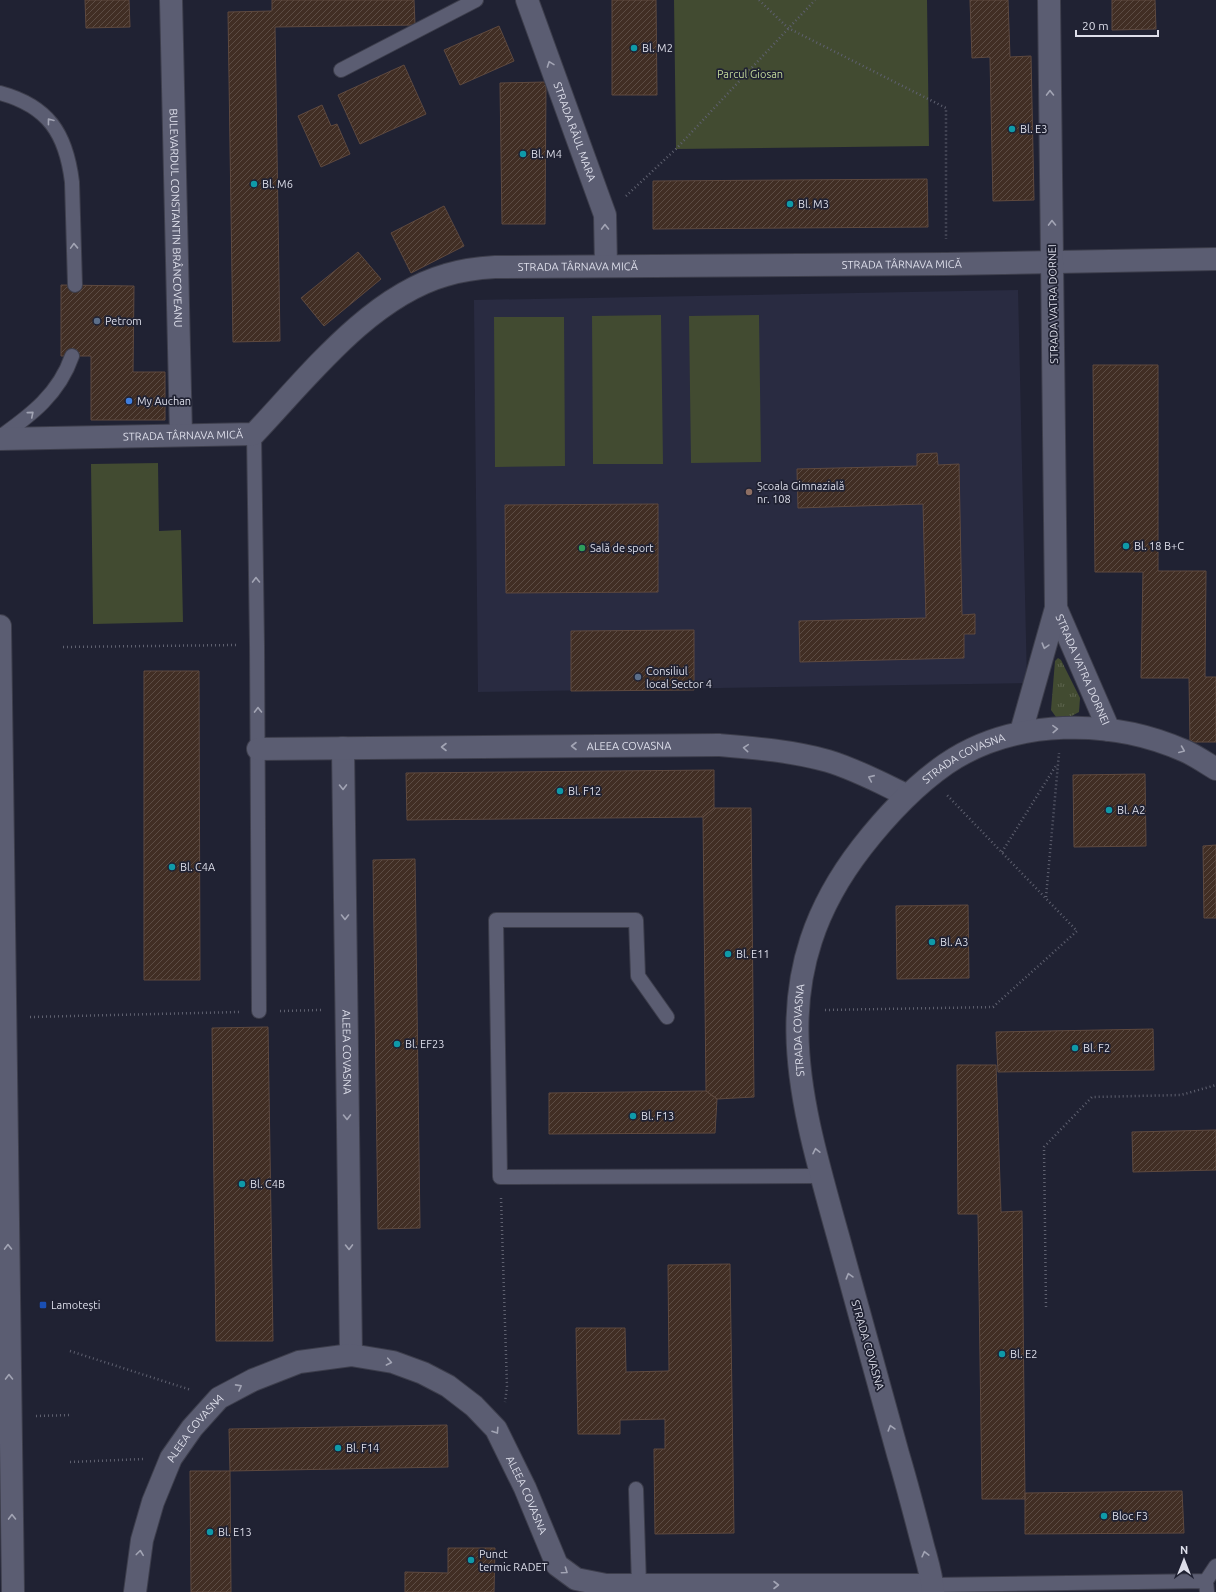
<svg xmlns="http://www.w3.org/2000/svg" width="1216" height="1592" viewBox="0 0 1216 1592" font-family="Ubuntu,sans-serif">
  <defs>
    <pattern id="grass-tufts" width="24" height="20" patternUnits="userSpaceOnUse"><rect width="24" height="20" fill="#424b31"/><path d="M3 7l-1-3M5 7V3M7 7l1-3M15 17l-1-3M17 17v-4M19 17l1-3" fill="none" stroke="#5d644f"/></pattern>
    <pattern id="building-hatch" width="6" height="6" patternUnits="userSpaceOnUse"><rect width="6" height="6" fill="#412e24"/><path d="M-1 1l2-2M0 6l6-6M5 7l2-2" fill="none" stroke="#5c4c44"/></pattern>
  </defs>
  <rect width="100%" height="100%" fill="#202233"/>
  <path fill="#292b41" d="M 1018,290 L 1027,683 L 478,692 L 474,300 Z"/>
  <path fill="url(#grass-tufts)" d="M 1058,658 L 1061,660 L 1080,698 L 1079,712 L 1068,718 L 1056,717 L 1051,710 L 1055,661 Z"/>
  <path fill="#424b31" d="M 674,0 L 927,0 L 929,146 L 676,149 Z
    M 661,315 L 663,464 L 593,464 L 592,316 Z
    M 759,315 L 761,462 L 691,463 L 689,316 Z
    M 494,317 L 564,317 L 565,466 L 495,467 Z
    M 158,463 L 159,531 L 181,530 L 183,622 L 93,624 L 91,464 Z"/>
  <path fill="url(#building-hatch)" stroke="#5e493f" d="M 85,0 L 129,0 L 130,27 L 86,28 Z
    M 272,0 L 414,0 L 415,25 L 275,27 L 280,341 L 233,342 L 228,12 L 272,11 Z
    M 612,0 L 656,0 L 657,95 L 612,95 Z
    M 970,0 L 1008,0 L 1010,57 L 1031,56 L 1034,200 L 993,201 L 990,57 L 972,58 Z
    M 1112,0 L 1155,0 L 1156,29 L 1112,30 Z
    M 499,26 L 514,61 L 460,85 L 444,50 Z
    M 404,65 L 426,114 L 360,144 L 338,95 Z
    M 546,82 L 545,224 L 502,224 L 500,83 Z
    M 322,105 L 331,126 L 337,124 L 350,154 L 321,167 L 298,116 Z
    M 927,179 L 928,227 L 653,229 L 653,181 Z
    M 444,206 L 464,246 L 411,273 L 391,233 Z
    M 358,252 L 381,279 L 324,326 L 301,298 Z
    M 61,285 L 134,286 L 133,372 L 165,372 L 165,420 L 91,420 L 91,356 L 61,356 Z
    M 1093,365 L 1158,365 L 1158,571 L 1206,571 L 1205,677 L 1216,677 L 1216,742 L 1190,742 L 1189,678 L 1141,678 L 1143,572 L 1095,572 Z
    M 937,453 L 938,465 L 959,464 L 962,615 L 975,614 L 975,634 L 964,634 L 964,658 L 800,662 L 799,621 L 926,618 L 923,504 L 798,508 L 797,469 L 917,466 L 917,454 Z
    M 658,504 L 658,592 L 506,593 L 505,505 Z
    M 694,630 L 694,690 L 571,691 L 571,631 Z
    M 144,671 L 199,671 L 200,980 L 144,980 Z
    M 714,770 L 714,808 L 703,817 L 407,820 L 406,773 Z
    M 1145,774 L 1146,846 L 1074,847 L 1073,775 Z
    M 714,808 L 751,808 L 754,1097 L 717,1099 L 706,1091 L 703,817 Z
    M 1216,845 L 1216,918 L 1204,918 L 1203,846 Z
    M 415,859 L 420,1228 L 378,1229 L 373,860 Z
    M 968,905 L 969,978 L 897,979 L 896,906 Z
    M 268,1027 L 273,1341 L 216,1341 L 212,1028 Z
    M 1153,1029 L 1154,1070 L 998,1072 L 996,1032 Z
    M 957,1065 L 996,1065 L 1001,1212 L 1022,1211 L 1025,1499 L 982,1499 L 978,1214 L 958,1214 Z
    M 706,1091 L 717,1099 L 715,1133 L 549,1134 L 549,1093 Z
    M 1216,1130 L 1216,1170 L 1133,1172 L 1132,1132 Z
    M 730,1264 L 734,1533 L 655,1534 L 654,1449 L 665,1449 L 665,1419 L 620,1420 L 620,1434 L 578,1434 L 576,1328 L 625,1328 L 626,1372 L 669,1371 L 668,1265 Z
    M 447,1425 L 448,1467 L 230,1471 L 229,1429 Z
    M 190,1471 L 230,1471 L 231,1592 L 191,1592 Z
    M 1182,1491 L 1184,1533 L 1025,1534 L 1025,1493 Z
    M 448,1548 L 495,1548 L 494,1592 L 405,1592 L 405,1572 L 448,1573 Z"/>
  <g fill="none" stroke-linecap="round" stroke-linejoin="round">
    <defs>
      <path id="lane" d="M 341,70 L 476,0
        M 0,93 C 48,106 66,133 72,182 L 75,285
        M 254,434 L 257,645 L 259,1011
        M 0,437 C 31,415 59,394 72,356
        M 667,1017 L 638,976 L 636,920 L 496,920 L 500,1177 L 821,1176
        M 636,1489 L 639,1585
        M 932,1585 L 1206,1581
        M 1207,1592 L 1206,1581 L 1216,1566"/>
      <g id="street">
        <path id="s1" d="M 171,0 L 181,435"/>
        <path id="s2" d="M 527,0 L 605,215 L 606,266"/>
        <path id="s3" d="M 0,439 L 254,434 C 308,377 369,297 446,275 C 462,270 478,268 495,267 L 946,264 L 1216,259"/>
        <path id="s4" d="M 1056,608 L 1109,730"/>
        <path d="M 1021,732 L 1056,608 L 1049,0"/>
        <path id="s5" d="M 343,748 L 351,1355"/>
        <path id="s6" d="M 258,749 L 719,745 C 755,748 792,751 828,761 C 855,769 881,783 906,795"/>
        <path id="s7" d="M 135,1592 L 142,1540 L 153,1502 L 171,1458 L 192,1428 L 219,1398 L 253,1380 L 299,1362 L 351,1355 L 393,1362 L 423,1373 L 448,1386 L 474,1406 L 496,1429 L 525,1488 L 557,1565 L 576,1579 L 606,1585 L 932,1585"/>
        <path id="s8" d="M 933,1592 C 932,1576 927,1561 923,1546 C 915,1515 907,1484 898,1454 C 878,1381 858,1309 838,1236 C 798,1093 762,976 862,847 C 887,815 913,787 946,764 C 1013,718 1112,718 1185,751 C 1196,756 1206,763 1216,769"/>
      </g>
      <path id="secondary" d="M 0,626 L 13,1592"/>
    </defs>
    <use href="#lane" stroke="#3d3e4c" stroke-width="16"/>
    <use href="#street" stroke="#3d3e4c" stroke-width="24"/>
    <use href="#secondary" stroke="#3d3e4c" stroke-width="24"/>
    <path stroke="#5f6170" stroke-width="2.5" stroke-dasharray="1 3" stroke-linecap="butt" d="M 759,0 L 788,28 L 946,108 L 946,239
      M 626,196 L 676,149 L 815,0
      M 63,647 L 237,645
      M 1002,852 L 1057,764
      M 1046,897 L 1059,753
      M 825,1010 L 993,1007 L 1077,931 L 946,794
      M 280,1011 L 321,1010
      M 30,1017 L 239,1012
      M 501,1198 L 507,1387 L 505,1402
      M 1046,1307 L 1044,1147 L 1092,1097 L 1181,1095 L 1216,1085
      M 70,1351 L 191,1390
      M 36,1416 L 70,1415
      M 70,1462 L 144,1459"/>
    <use href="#lane" stroke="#5b5d72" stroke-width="14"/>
    <use href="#street" stroke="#5b5d72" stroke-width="22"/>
    <use href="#secondary" stroke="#5b5d72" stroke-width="22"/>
  </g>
  <defs><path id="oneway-chevron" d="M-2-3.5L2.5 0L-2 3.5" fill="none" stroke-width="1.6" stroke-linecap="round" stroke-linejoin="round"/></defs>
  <g stroke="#a2a4b4">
    <use href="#oneway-chevron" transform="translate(550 64) rotate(-110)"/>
    <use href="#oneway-chevron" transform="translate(1050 93) rotate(-91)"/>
    <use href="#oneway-chevron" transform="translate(50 121) rotate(-128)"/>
    <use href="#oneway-chevron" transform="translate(1052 223) rotate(-91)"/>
    <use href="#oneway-chevron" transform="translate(605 227) rotate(-91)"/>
    <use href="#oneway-chevron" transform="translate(74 246) rotate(-92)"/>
    <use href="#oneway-chevron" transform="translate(31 414) rotate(-40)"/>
    <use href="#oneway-chevron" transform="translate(256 580) rotate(-91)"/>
    <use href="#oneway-chevron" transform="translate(1045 646) rotate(106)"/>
    <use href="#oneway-chevron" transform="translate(258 710) rotate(-91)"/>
    <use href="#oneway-chevron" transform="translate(1055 729) rotate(-2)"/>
    <use href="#oneway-chevron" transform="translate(574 746) rotate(180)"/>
    <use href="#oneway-chevron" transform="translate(444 747) rotate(180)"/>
    <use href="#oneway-chevron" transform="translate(746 748) rotate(-175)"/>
    <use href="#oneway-chevron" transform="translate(1182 750) rotate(22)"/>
    <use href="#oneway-chevron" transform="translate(871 778) rotate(-156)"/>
    <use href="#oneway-chevron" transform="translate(343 787) rotate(89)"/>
    <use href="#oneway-chevron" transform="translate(345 917) rotate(90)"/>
    <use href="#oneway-chevron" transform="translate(347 1117) rotate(89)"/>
    <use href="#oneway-chevron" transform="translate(816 1151) rotate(-102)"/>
    <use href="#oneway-chevron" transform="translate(8 1247) rotate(-91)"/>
    <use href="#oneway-chevron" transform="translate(349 1247) rotate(89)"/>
    <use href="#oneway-chevron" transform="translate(849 1276) rotate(-106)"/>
    <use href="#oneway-chevron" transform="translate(389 1362) rotate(11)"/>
    <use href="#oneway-chevron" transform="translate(9 1377) rotate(-91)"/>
    <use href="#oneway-chevron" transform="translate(239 1387) rotate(-29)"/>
    <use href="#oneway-chevron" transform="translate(891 1428) rotate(-106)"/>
    <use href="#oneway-chevron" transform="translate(496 1431) rotate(57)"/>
    <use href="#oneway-chevron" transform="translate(12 1517) rotate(-91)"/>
    <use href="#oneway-chevron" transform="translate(140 1553) rotate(-83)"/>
    <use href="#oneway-chevron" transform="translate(925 1554) rotate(-104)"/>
    <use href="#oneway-chevron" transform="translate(565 1571) rotate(35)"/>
    <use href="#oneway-chevron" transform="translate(776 1585)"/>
  </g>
  <g fill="#0f9aa8" stroke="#202233" stroke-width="1.5">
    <circle cx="634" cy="48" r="4"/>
    <circle cx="1012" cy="129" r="4"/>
    <circle cx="523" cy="154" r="4"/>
    <circle cx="254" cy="184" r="4"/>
    <circle cx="790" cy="204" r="4"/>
    <circle cx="1126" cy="546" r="4"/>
    <circle cx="560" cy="791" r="4"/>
    <circle cx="1109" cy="810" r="4"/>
    <circle cx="172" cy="867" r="4"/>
    <circle cx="932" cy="942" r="4"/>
    <circle cx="728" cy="954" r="4"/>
    <circle cx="397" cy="1044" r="4"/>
    <circle cx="1075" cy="1048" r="4"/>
    <circle cx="633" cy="1116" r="4"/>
    <circle cx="242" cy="1184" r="4"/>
    <circle cx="1002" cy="1354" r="4"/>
    <circle cx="338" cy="1448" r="4"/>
    <circle cx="1104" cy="1516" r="4"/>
    <circle cx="210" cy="1532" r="4"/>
    <circle cx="471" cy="1560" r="4"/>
  </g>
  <g fill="#5c6f8a" stroke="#202233" stroke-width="1.5">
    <circle cx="97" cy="321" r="4"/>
    <circle cx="638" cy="677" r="4"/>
  </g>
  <circle fill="#3f7fe0" stroke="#202233" stroke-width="1.5" cx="129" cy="401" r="4"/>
  <circle fill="#8d6e63" stroke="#202233" stroke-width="1.5" cx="749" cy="492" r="4"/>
  <circle fill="#2e9e5b" stroke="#202233" stroke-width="1.5" cx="582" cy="548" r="4"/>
  <rect fill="#1a4fb4" stroke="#202233" stroke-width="1.5" x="39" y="1301" width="8" height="8" rx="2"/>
  <g text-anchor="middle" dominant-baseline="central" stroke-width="3.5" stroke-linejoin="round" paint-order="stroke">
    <g font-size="11" fill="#dddeea" stroke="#202233" text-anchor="start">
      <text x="642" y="48">Bl. M2</text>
      <text x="1020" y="129">Bl. E3</text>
      <text x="531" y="154">Bl. M4</text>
      <text x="262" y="184">Bl. M6</text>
      <text x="798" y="204">Bl. M3</text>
      <text x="105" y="321">Petrom</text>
      <text x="137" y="401">My Auchan</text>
      <text x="757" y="486">Școala Gimnazială<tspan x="757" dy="13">nr. 108</tspan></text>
      <text x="1134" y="546">Bl. 18 B+C</text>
      <text x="590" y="548">Sală de sport</text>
      <text x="646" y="671">Consiliul<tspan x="646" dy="13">local Sector 4</tspan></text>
      <text x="568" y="791">Bl. F12</text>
      <text x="1117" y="810">Bl. A2</text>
      <text x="180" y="867">Bl. C4A</text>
      <text x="940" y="942">Bl. A3</text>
      <text x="736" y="954">Bl. E11</text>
      <text x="405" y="1044">Bl. EF23</text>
      <text x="1083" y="1048">Bl. F2</text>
      <text x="641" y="1116">Bl. F13</text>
      <text x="250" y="1184">Bl. C4B</text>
      <text x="51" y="1305">Lamotești</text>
      <text x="1010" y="1354">Bl. E2</text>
      <text x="346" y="1448">Bl. F14</text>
      <text x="1112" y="1516">Bloc F3</text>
      <text x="218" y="1532">Bl. E13</text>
      <text x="479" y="1554">Punct<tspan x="479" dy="13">termic RADET</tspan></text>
    </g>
    <g font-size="11" fill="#c3d999" stroke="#202233">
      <text x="750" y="74">Parcul Giosan</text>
    </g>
    <g font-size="11" fill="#dddeea" stroke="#202233">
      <text stroke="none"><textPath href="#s2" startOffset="140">STRADA RÂUL MARA</textPath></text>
      <text stroke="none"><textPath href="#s1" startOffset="218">BULEVARDUL CONSTANTIN BRÂNCOVEANU</textPath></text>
      <text stroke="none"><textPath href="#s3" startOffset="963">STRADA TÂRNAVA MICĂ</textPath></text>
      <text stroke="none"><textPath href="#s3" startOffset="639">STRADA TÂRNAVA MICĂ</textPath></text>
      <text transform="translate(1053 304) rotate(-91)">STRADA VATRA DORNEI</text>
      <text stroke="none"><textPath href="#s3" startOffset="183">STRADA TÂRNAVA MICĂ</textPath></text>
      <text stroke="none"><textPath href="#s4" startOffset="67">STRADA VATRA DORNEI</textPath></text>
      <text stroke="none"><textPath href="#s6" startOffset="371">ALEEA COVASNA</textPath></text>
      <text stroke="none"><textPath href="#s8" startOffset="914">STRADA COVASNA</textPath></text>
      <text stroke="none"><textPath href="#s8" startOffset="579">STRADA COVASNA</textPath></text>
      <text stroke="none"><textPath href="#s5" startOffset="304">ALEEA COVASNA</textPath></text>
      <text transform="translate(868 1345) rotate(74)">STRADA COVASNA</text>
      <text stroke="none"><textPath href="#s7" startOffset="178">ALEEA COVASNA</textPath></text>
      <text stroke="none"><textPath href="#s7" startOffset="597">ALEEA COVASNA</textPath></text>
    </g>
  </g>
  <g transform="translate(1184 1560)" stroke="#202233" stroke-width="3" paint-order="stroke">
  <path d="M0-3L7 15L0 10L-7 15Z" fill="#dddeea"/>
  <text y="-6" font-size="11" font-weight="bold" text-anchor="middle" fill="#dddeea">N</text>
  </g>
  <path d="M1076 30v6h82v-6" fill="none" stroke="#dddeea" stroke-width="2"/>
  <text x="1082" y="30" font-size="12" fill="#dddeea" stroke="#202233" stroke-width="3" paint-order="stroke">20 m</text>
</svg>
